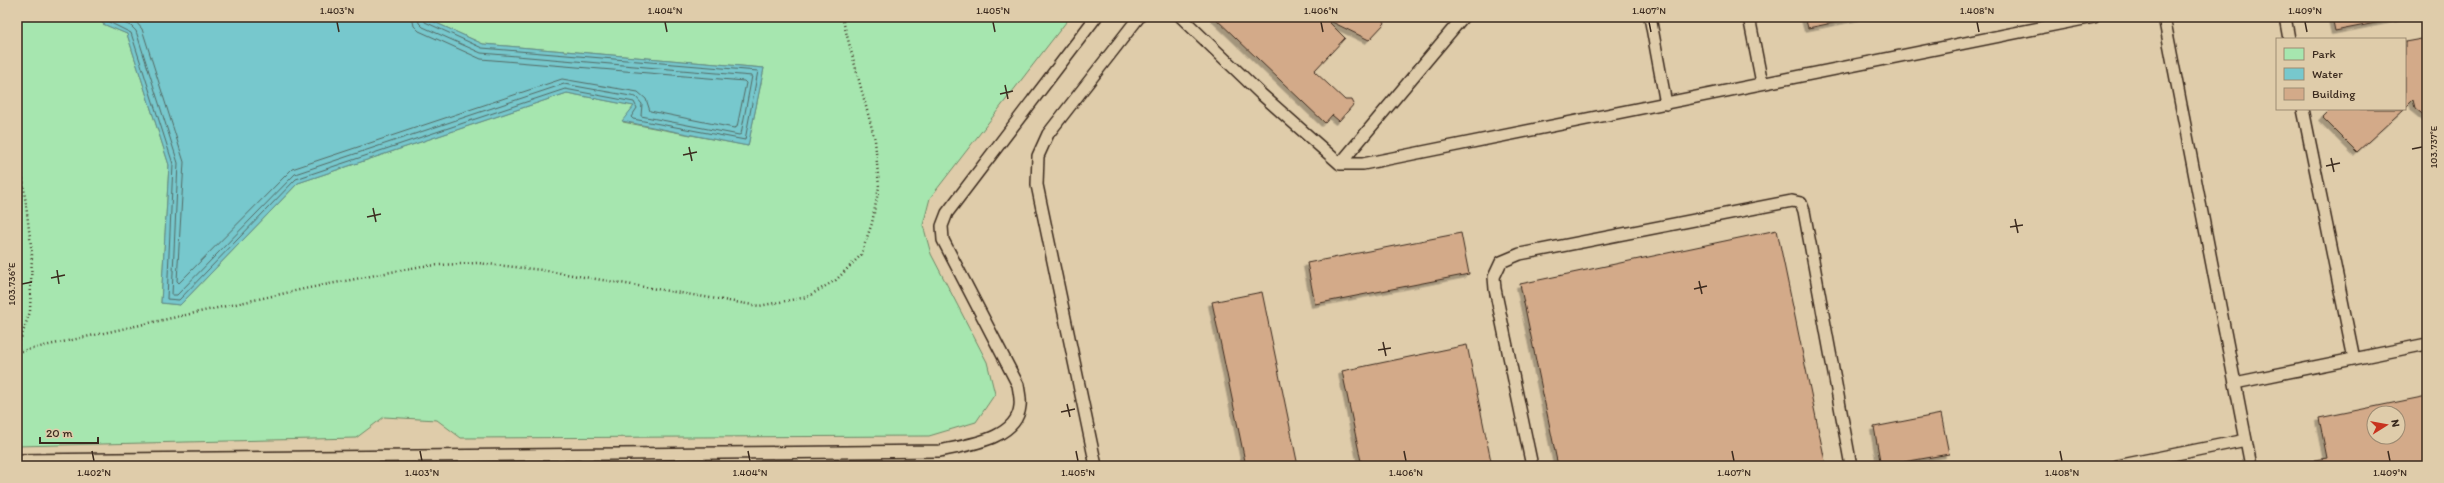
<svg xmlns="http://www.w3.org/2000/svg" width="2444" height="483" viewBox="0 0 2444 483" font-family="Itim,sans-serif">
  <defs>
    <filter id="shadow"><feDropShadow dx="-3.5" dy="3.5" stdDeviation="0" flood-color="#0004"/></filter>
  </defs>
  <rect width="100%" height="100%" fill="#dfccaa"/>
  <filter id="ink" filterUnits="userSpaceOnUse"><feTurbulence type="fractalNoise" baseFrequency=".025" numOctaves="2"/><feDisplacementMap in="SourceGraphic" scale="8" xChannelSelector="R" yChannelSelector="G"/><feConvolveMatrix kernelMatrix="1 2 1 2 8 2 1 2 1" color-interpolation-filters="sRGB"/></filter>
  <g filter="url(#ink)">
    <path fill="#a6e6af" stroke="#708866" d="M 17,17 L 100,17 L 103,24 L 127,34 L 169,165 L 161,303 L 180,305 L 298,183 L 567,93 L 634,106 L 623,122 L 748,146 L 764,68 L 483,44 L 423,17 L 1070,17 L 930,198 L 923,225 L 931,254 L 987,362 L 995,394 L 976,422 L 929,436 L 461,438 L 437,420 L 384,417 L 356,438 L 17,446 Z"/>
    <path fill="#77c8cd" stroke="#5f8987" d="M 100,17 L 423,17 L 483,44 L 764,68 L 748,146 L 622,121 L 634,106 L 567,93 L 298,183 L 180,305 L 161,303 L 169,165 L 127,34 L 103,24 Z"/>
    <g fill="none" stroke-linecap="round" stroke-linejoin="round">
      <path stroke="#536964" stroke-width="1" d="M 104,17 L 107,21 L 131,33 L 173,164 L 167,299 L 179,300 L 296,179 L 565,89 L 634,102 L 637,108 L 631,117 L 633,119 L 745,140 L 758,71 L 482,48 L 425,22 L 423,17
        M 110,17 L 131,26 L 136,31 L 178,163 L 172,295 L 177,295 L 295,174 L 564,84 L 636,97 L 642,104 L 641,116 L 739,135 L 741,134 L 752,76 L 481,53 L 423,27 L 419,23 L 418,17
        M 125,17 L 136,22 L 142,29 L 184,162 L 177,281 L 179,283 L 292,169 L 562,79 L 638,92 L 646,99 L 650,111 L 734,128 L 737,127 L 746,83 L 744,81 L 481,59 L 419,31 L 414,26 L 412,17"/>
    </g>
    <path fill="#d3aa89" stroke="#3b2a1e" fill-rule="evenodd" filter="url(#shadow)" d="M 1214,17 L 1382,17 L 1385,23 L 1369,40 L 1330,21 L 1329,22 L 1345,38 L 1314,71 L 1345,100 L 1352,100 L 1354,104 L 1339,121 L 1332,115 L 1325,123 Z
      M 1805,17 L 1862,17 L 1808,28 Z
      M 2332,17 L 2406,17 L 2335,31 Z
      M 2427,38 L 2427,118 L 2415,108 L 2413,100 L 2405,108 L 2405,42 Z
      M 2330,109 L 2404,109 L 2357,152 L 2322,117 Z
      M 1777,230 L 1826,466 L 1558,466 L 1520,284 Z
      M 1461,233 L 1469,274 L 1315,304 L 1307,263 Z
      M 1262,292 L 1298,466 L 1246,466 L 1212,302 Z
      M 1467,345 L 1492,466 L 1362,466 L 1342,371 Z
      M 2427,396 L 2427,466 L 2315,466 L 2314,460 L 2327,458 L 2319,418 ZM 2374,413 L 2398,413 L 2398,437 L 2374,437 Z
      M 1941,414 L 1949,454 L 1881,466 L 1874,427 Z"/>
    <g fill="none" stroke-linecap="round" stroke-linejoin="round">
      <defs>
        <path id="service" d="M 1181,17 L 1261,94 L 1340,164 L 1363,164 L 2094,17
          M 1650,17 L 1666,104
          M 1749,17 L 1762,83
          M 2164,17 L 2251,466
          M 2285,17 L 2289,39
          M 2303,109 L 2354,359
          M 1340,164 L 1463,17
          M 2235,383 L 2427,344
          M 17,460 L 940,451 C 965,445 1017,440 1020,406 C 1021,399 1019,392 1018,385 L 943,240 L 942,226 L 947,213 L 1096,17
          M 1096,466 L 1037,185 L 1038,156 L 1048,134 L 1139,17
          M 1532,466 L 1495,289 L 1494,277 L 1501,262 L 1520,254 L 1792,201 L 1801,203 L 1804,211 L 1851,466
          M 2117,466 L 2246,440"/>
      </defs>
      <use href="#service" stroke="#3b2a1e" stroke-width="14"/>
      <path stroke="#3b2a1e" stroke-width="2.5" stroke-dasharray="1 3" stroke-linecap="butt" d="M 17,131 L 32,254 L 30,312 L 17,349
        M 17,352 L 304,289 L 422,266 L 478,263 L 542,270 L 759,306 L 807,297 L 836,280 L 861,255 L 872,223 L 879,187 L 875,140 L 842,17"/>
      <use href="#service" stroke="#dfccaa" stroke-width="11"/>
    </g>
  </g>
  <path fill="none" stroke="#3b2a1e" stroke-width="1.5" d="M 337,22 L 339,32M 665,22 L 667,32M 993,22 L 995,32M 1321,22 L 1323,32M 1649,22 L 1651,32M 1977,22 L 1979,32M 2305,22 L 2307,32M 1005,85 L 1008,99M 1000,94 L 1013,91M 689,147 L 692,161M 2412,149 L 2422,147M 683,155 L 697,152M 2331,158 L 2334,172M 2326,166 L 2340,163M 373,208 L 376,222M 367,217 L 381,214M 2015,219 L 2018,233M 2010,227 L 2023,225M 57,270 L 59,284M 51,278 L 65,275M 1699,281 L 1702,294M 22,284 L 32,282M 1694,289 L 1707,286M 1383,342 L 1386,356M 1378,350 L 1391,348M 1067,404 L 1070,417M 1061,412 L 1075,409M 92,451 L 94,461M 420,451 L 422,461M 748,451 L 750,461M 1076,451 L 1078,461M 1404,451 L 1406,461M 1732,451 L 1734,461M 2060,451 L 2062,461M 2388,451 L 2390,461"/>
  <rect width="2444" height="483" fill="none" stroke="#dfccaa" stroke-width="44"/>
  <rect x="2276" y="38" width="130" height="72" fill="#dfccaa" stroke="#9d8b72"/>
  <rect x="2284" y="48" width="20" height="12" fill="#a6e6af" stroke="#9d8b72"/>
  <text x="2312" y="58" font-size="12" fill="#3b2a1e">Park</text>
  <rect x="2284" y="68" width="20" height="12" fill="#77c8cd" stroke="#9d8b72"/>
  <text x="2312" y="78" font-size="12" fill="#3b2a1e">Water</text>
  <rect x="2284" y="88" width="20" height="12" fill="#d3aa89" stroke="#9d8b72"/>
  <text x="2312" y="98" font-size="12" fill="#3b2a1e">Building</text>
  <g transform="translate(2386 425) rotate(79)"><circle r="19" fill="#dfccaa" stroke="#9d8b72"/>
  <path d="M0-3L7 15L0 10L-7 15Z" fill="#c8321e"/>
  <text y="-6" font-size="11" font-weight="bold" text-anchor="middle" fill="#3b2a1e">N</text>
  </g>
  <path d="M40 437v6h58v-6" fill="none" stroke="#3b2a1e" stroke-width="2"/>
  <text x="46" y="437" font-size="12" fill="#3b2a1e" stroke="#dfccaa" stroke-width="3" paint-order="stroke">20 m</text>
  <rect x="22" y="22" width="2400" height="439" fill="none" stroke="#3b2a1e" stroke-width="1.5"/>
  <g font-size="10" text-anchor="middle" fill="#3b2a1e">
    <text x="337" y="14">1.403°N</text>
    <text x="665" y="14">1.404°N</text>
    <text x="993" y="14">1.405°N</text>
    <text x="1321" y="14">1.406°N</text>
    <text x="1649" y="14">1.407°N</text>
    <text x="1977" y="14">1.408°N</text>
    <text x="2305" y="14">1.409°N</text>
    <text transform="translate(2433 147) rotate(-90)" y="4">103.737°E</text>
    <text transform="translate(11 284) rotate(-90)" y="4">103.736°E</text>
    <text x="94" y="476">1.402°N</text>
    <text x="422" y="476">1.403°N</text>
    <text x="750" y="476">1.404°N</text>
    <text x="1078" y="476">1.405°N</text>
    <text x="1406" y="476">1.406°N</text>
    <text x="1734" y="476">1.407°N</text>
    <text x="2062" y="476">1.408°N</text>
    <text x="2390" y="476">1.409°N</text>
  </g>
</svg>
